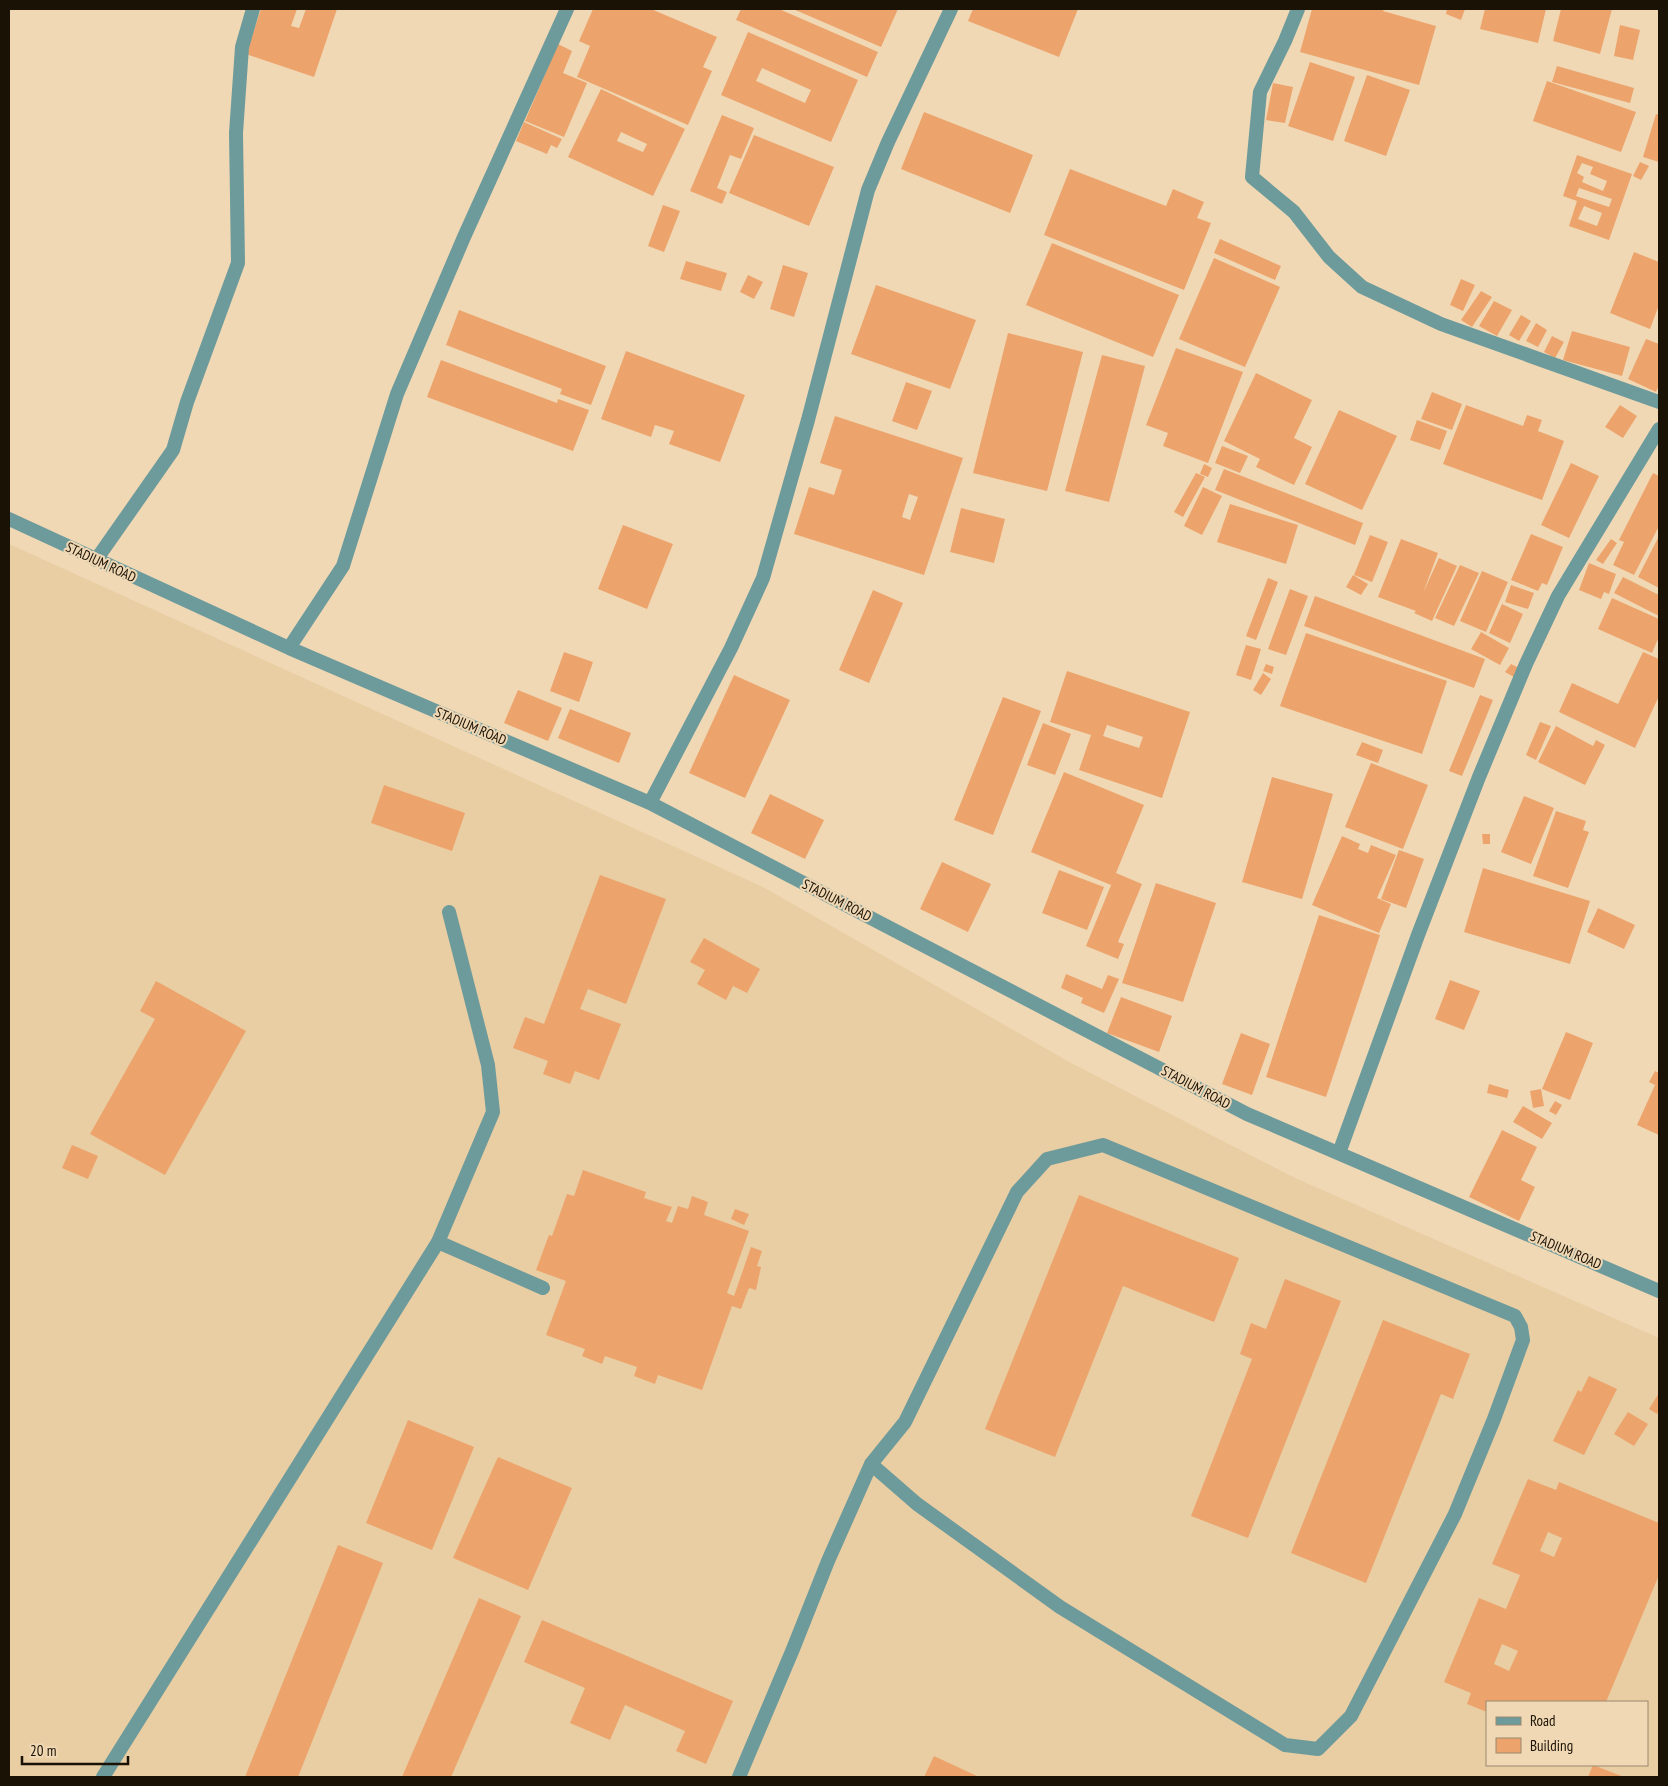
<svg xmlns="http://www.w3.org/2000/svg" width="1668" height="1786" viewBox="0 0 1668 1786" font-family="'PT Sans Narrow',sans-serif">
  <rect width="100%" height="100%" fill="#f0d8b5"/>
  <path fill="#e9cda3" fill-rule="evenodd" d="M 9,544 L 763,887 L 1071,1063 L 1295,1178 L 1659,1338 L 1659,1777 L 9,1777 ZM 1487,1702 L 1647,1702 L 1647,1765 L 1487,1765 Z"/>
  <path fill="#eca46c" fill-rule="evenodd" d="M 261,9 L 297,9 L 291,26 L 299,28 L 306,9 L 337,9 L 314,77 L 246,54 Z
    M 593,9 L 651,9 L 717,37 L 703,67 L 712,71 L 688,125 L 577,77 L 590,46 L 579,41 Z
    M 741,9 L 779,9 L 878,52 L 867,77 L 736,20 Z
    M 793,9 L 898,9 L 881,47 Z
    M 973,9 L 1078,9 L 1059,57 L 968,21 Z
    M 1312,9 L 1384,9 L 1383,11 L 1436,26 L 1419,85 L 1300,52 Z
    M 1447,9 L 1465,9 L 1461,20 L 1446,14 Z
    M 1485,9 L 1546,9 L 1538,43 L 1480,29 Z
    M 1561,9 L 1612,9 L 1600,54 L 1553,41 Z
    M 1620,25 L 1640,30 L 1633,60 L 1614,56 Z
    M 748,32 L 858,80 L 831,142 L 721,95 ZM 762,68 L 811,90 L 805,103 L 756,81 Z
    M 558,44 L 572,51 L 563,73 L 587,83 L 564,137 L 525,121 Z
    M 1310,62 L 1355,77 L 1333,141 L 1288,126 Z
    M 1557,66 L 1634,88 L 1630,103 L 1552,82 Z
    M 1367,75 L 1410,90 L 1386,156 L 1344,141 Z
    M 1547,81 L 1636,112 L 1621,152 L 1533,121 Z
    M 1273,83 L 1293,87 L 1285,123 L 1266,120 Z
    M 601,89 L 685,129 L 653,196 L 568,157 ZM 621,132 L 647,144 L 643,152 L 617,141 Z
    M 924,112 L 1033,155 L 1010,213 L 901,169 Z
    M 1656,114 L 1659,115 L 1659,162 L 1643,157 Z
    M 722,115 L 754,128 L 741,159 L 730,155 L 717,188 L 727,192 L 722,204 L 690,191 Z
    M 524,122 L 562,139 L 557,148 L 551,145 L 547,154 L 516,141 Z
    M 754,135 L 834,167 L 809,226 L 729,193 Z
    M 1577,155 L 1632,174 L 1609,240 L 1569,226 L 1577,201 L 1563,196 ZM 1582,163 L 1593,167 L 1590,174 L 1607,181 L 1603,191 L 1582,182 L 1584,177 L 1577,173 ZM 1579,188 L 1612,199 L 1609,207 L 1576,196 ZM 1584,206 L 1602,213 L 1597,226 L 1578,219 Z
    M 1640,162 L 1649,166 L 1641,180 L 1633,176 Z
    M 1070,169 L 1166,206 L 1173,189 L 1204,202 L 1197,218 L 1211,223 L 1184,290 L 1044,235 Z
    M 663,205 L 680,211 L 664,252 L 648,246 Z
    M 1220,239 L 1281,266 L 1275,280 L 1214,253 Z
    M 1052,243 L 1179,295 L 1153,357 L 1026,305 Z
    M 1634,252 L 1659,262 L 1659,305 L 1650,329 L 1610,313 Z
    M 1214,258 L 1280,287 L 1245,367 L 1179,339 Z
    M 686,261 L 727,273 L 721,291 L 680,279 Z
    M 783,265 L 808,273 L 794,317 L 770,309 Z
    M 748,275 L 763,282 L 754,299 L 740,292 Z
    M 1461,279 L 1475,285 L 1463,311 L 1450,305 Z
    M 876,285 L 976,320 L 950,389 L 851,354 Z
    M 1481,291 L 1492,297 L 1472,327 L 1461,320 Z
    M 1494,301 L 1512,310 L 1497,336 L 1479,326 Z
    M 459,310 L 606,366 L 591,405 L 560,394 L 562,389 L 446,345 Z
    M 1521,315 L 1531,321 L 1519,341 L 1509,335 Z
    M 1536,323 L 1547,330 L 1538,347 L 1526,341 Z
    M 1572,331 L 1630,347 L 1622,376 L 1563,360 Z
    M 1008,333 L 1083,352 L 1047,491 L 973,473 Z
    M 1552,336 L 1564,342 L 1555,358 L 1544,352 Z
    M 1646,339 L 1659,344 L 1659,385 L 1656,392 L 1628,379 Z
    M 1176,348 L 1243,372 L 1208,463 L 1163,446 L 1168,433 L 1146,425 Z
    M 626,351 L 745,395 L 720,462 L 669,444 L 674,431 L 655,425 L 651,437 L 601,419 Z
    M 1102,355 L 1145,366 L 1109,502 L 1065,491 Z
    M 441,360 L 557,403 L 558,399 L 589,410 L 573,451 L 427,397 Z
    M 1256,373 L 1312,400 L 1294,438 L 1312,447 L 1294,485 L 1256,467 L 1260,459 L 1224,441 Z
    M 906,382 L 932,391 L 917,430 L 892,421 Z
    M 1432,392 L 1462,404 L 1452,430 L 1421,419 Z
    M 1466,405 L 1523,426 L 1527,415 L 1542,420 L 1538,431 L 1564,441 L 1542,500 L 1443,464 Z
    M 1620,405 L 1637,416 L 1623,438 L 1605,427 Z
    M 1339,410 L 1397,436 L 1362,510 L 1305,484 Z
    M 835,416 L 963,458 L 924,575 L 794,534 L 809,487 L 834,495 L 842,470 L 820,463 ZM 909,494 L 918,497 L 910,520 L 902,517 Z
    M 1417,420 L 1447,431 L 1440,450 L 1410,440 Z
    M 1222,446 L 1248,456 L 1240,473 L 1215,463 Z
    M 1571,463 L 1599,476 L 1569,538 L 1541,525 Z
    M 1204,464 L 1212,468 L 1208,477 L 1200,474 Z
    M 1224,469 L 1363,523 L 1355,545 L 1215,490 Z
    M 1196,473 L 1205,477 L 1183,517 L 1174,512 Z
    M 1653,473 L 1659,476 L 1659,526 L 1634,575 L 1613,565 L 1624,542 L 1619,540 Z
    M 1203,487 L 1222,496 L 1202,535 L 1184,526 Z
    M 1230,504 L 1298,525 L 1286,564 L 1217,542 Z
    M 961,508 L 1005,519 L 994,563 L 950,552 Z
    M 623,525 L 673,544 L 647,609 L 598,589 Z
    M 1531,534 L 1563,547 L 1547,585 L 1542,583 L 1538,591 L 1511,580 Z
    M 1370,535 L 1388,542 L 1372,582 L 1354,575 Z
    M 1659,536 L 1659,588 L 1638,577 Z
    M 1401,539 L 1438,553 L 1423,593 L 1439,558 L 1457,566 L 1432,621 L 1414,613 L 1416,611 L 1378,597 Z
    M 1611,539 L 1617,543 L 1603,564 L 1596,560 Z
    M 1589,563 L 1616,574 L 1609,594 L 1604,592 L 1601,599 L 1579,590 Z
    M 1460,565 L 1479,573 L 1454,626 L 1435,618 Z
    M 1482,571 L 1508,582 L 1486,632 L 1460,621 Z
    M 1353,575 L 1368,584 L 1361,595 L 1346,587 Z
    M 1623,577 L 1659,595 L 1659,616 L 1614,593 Z
    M 1268,578 L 1278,582 L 1256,640 L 1246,636 Z
    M 1511,585 L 1534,593 L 1528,609 L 1505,602 Z
    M 1290,589 L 1308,596 L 1286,655 L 1268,649 Z
    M 873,590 L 903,603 L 869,683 L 839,670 Z
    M 1315,596 L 1485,659 L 1474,688 L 1304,626 Z
    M 1612,598 L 1659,619 L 1659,640 L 1658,639 L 1652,653 L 1598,629 Z
    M 1502,604 L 1523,614 L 1510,643 L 1489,633 Z
    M 1481,632 L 1509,648 L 1500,665 L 1471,649 Z
    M 1306,633 L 1447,681 L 1422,754 L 1280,706 Z
    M 1246,645 L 1261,649 L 1251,680 L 1236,675 Z
    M 564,652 L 593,662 L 579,702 L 550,691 Z
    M 1643,652 L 1659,659 L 1659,696 L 1635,748 L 1559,712 L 1572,683 L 1618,704 Z
    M 1266,664 L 1274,667 L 1272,674 L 1263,671 Z
    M 1511,664 L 1519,668 L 1514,677 L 1505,672 Z
    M 1067,671 L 1190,712 L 1162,798 L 1079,770 L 1091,735 L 1050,722 ZM 1107,725 L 1143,737 L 1139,748 L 1103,736 Z
    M 1263,673 L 1271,679 L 1261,695 L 1253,690 Z
    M 734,675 L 790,700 L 745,798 L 689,773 Z
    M 518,690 L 562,708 L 548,741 L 504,723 Z
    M 1480,695 L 1493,700 L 1462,776 L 1449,771 Z
    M 1003,697 L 1041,711 L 993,835 L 954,820 Z
    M 570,709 L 631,733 L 619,763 L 558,738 Z
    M 1540,722 L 1551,726 L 1536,760 L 1526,755 Z
    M 1043,723 L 1071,734 L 1055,775 L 1027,765 Z
    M 1556,726 L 1593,746 L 1596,740 L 1605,745 L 1585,785 L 1538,762 Z
    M 1362,742 L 1383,750 L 1378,763 L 1356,755 Z
    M 1371,763 L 1428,785 L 1403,849 L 1345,827 Z
    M 1064,772 L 1144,805 L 1111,885 L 1031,852 Z
    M 1272,777 L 1333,794 L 1302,899 L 1242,882 Z
    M 384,785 L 465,813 L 452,851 L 371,823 Z
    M 770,794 L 824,820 L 805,859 L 751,833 Z
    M 1524,796 L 1554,808 L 1531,864 L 1501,852 Z
    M 1556,811 L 1586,821 L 1583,830 L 1589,832 L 1568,888 L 1533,876 Z
    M 1482,834 L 1490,834 L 1490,844 L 1483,844 Z
    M 1342,836 L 1360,844 L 1358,849 L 1368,853 L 1371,845 L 1396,855 L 1377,898 L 1391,904 L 1379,933 L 1312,905 Z
    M 1399,850 L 1424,859 L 1406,908 L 1381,899 Z
    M 942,862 L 991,884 L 968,932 L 920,909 Z
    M 1483,868 L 1590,901 L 1570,964 L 1464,932 Z
    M 1059,870 L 1104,887 L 1087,930 L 1042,913 Z
    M 1116,873 L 1142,884 L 1118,942 L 1124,944 L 1118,959 L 1086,946 Z
    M 600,875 L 666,899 L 626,1004 L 588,989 L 580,1009 L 621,1024 L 599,1080 L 575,1071 L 570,1084 L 543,1074 L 548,1061 L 513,1048 L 525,1017 L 544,1024 Z
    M 1156,883 L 1216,903 L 1183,1002 L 1122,983 Z
    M 1598,908 L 1635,925 L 1624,949 L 1587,932 Z
    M 1319,915 L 1380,935 L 1326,1097 L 1266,1077 Z
    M 704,938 L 760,969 L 747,993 L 733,986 L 726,1000 L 697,984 L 705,970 L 690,962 Z
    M 1066,974 L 1102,989 L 1108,975 L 1119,979 L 1104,1013 L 1081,1003 L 1083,998 L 1061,988 Z
    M 1450,980 L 1480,991 L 1464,1030 L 1435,1019 Z
    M 156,981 L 246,1031 L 165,1175 L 90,1134 L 155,1019 L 140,1011 Z
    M 1121,997 L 1172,1016 L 1159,1052 L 1107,1033 Z
    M 1566,1032 L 1593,1043 L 1570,1100 L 1542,1089 Z
    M 1241,1033 L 1270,1044 L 1252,1095 L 1222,1084 Z
    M 1655,1071 L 1659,1073 L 1659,1135 L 1637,1125 L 1655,1085 L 1649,1082 Z
    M 1489,1084 L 1509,1090 L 1507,1098 L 1487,1093 Z
    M 1541,1089 L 1544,1106 L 1533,1108 L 1530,1091 Z
    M 1555,1101 L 1562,1105 L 1556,1115 L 1549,1111 Z
    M 1523,1106 L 1552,1123 L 1542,1139 L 1513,1122 Z
    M 1502,1130 L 1537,1147 L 1521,1180 L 1535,1187 L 1519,1221 L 1469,1197 Z
    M 72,1145 L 98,1156 L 88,1179 L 62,1168 Z
    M 583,1170 L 646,1192 L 644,1198 L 672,1207 L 666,1221 L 672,1223 L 678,1206 L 688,1209 L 692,1196 L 708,1202 L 704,1215 L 749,1231 L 727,1293 L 734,1296 L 751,1247 L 762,1251 L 757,1266 L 761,1267 L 756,1290 L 749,1288 L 741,1309 L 732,1306 L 702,1390 L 658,1375 L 655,1384 L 634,1376 L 637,1367 L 605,1356 L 602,1364 L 582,1356 L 585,1349 L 546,1335 L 566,1281 L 536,1270 L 549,1235 L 552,1236 L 567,1194 L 574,1196 Z
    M 1079,1195 L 1239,1258 L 1214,1322 L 1123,1286 L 1055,1457 L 985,1429 Z
    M 735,1209 L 749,1214 L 744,1225 L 731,1219 Z
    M 1285,1279 L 1341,1301 L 1248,1538 L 1191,1516 L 1252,1359 L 1240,1354 L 1251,1323 L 1266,1329 Z
    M 1383,1320 L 1470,1354 L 1453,1399 L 1441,1394 L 1366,1583 L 1291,1553 Z
    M 1589,1376 L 1617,1389 L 1584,1455 L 1553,1441 L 1578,1390 L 1581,1392 Z
    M 1659,1393 L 1659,1410 L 1657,1414 L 1649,1409 Z
    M 1628,1412 L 1648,1424 L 1634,1446 L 1614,1434 Z
    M 408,1420 L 474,1447 L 432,1550 L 366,1523 Z
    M 498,1457 L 572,1488 L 528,1590 L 453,1558 Z
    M 1528,1479 L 1556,1490 L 1559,1482 L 1659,1523 L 1659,1575 L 1606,1702 L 1487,1702 L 1487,1712 L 1467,1704 L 1471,1693 L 1444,1682 L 1479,1598 L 1506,1609 L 1520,1575 L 1492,1564 ZM 1548,1532 L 1562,1538 L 1554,1557 L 1540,1551 ZM 1502,1644 L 1518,1651 L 1509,1671 L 1494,1664 Z
    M 338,1545 L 383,1563 L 298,1777 L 245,1777 Z
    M 479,1598 L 521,1616 L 451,1777 L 402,1777 Z
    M 542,1620 L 733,1701 L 706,1764 L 676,1751 L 685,1731 L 625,1705 L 610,1740 L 570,1723 L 585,1688 L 524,1662 Z
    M 934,1756 L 979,1777 L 924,1777 Z
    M 1593,1765 L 1624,1777 L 1588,1777 Z"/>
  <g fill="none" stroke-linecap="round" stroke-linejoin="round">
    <path stroke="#6d9b9c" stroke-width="14" d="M 438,1242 L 543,1288"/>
    <path stroke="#6d9b9c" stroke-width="14" d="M 1298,9 L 1285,41 L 1260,92 L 1252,177 L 1294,212 L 1329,257 L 1362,287 L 1441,324 L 1659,402
      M 9,519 L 289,648 L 650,803 L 1247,1114 L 1659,1291
      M 96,560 L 173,450 L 187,402 L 238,263 L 236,133 L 242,47 L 253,9
      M 289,648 L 343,566 L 397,394 L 464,237 L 567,9
      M 650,803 L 731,648 L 763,578 L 808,420 L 868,190 L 888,142 L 951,9
      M 1339,1153 L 1418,935 L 1479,777 L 1526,664 L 1558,596 L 1659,429
      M 103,1777 L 438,1242 L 493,1112 L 488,1065 L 449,912
      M 739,1777 L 793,1649 L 828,1561 L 871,1464 L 905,1422 L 1017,1192 L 1047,1159 L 1103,1145 L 1515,1316 L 1521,1327 L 1523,1340 L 1494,1419 L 1455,1514 L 1351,1716 L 1318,1749 L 1285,1745 L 1060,1607 L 917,1504 L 871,1464"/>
  </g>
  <g text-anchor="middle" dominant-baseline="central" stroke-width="4" stroke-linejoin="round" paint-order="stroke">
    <g font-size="14" fill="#1a1205" stroke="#f0d8b5">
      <text transform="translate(101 562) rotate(25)">STADIUM ROAD</text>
      <text transform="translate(471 726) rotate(23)">STADIUM ROAD</text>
      <text transform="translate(837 900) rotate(27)">STADIUM ROAD</text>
      <text transform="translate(1196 1087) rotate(28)">STADIUM ROAD</text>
      <text transform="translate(1566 1250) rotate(23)">STADIUM ROAD</text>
    </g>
  </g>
  <rect width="1668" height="1786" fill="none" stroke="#1a1205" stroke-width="20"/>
  <rect x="1486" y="1701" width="162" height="65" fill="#f0d8b5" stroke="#9a896f"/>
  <rect x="1496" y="1717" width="25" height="8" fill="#6d9b9c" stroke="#9a896f"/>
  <text x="1530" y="1726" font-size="15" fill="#1a1205">Road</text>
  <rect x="1496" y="1738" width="25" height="15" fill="#eca46c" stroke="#9a896f"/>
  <text x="1530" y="1751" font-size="15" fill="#1a1205">Building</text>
  <path d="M22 1756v8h106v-8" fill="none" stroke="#1a1205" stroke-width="2.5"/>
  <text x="30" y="1756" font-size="15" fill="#1a1205" stroke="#f0d8b5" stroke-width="4" paint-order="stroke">20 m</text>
</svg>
